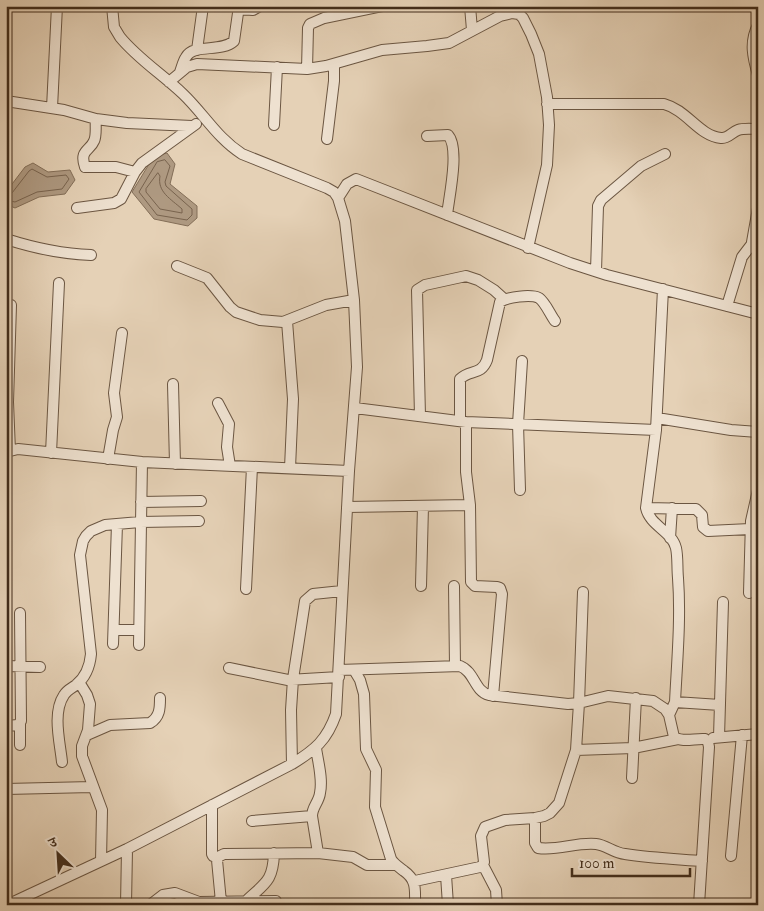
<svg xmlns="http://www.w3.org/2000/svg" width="764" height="911" viewBox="0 0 764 911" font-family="'IM FELL Double Pica','Noto Serif Devanagari',serif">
  <rect width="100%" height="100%" fill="#e5d1b6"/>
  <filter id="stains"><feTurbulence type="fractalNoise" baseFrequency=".004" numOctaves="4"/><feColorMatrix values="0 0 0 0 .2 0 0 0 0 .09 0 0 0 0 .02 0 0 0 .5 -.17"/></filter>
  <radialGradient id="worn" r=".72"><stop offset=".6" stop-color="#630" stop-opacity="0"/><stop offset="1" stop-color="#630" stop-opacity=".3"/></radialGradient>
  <path fill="#ae9981" stroke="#836e58" d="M 167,153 L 175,164 L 170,184 L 197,206 L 197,218 L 188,226 L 154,219 L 132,192 L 154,156 Z
    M 33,163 L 48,172 L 70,170 L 75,180 L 65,194 L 39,197 L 15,208 L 6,204 L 6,192 L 25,167 Z"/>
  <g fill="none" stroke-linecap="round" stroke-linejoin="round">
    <path stroke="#78634e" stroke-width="1" d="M 165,160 L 170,166 L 165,182 L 166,186 L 192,209 L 192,215 L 187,220 L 157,215 L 139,192 L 157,162 Z
      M 158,173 L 160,176 C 157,192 171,199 182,209 L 182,213 L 160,209 L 146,192 L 146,189 Z
      M 6,195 L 12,193 L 29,171 L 32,169 L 47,177 L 66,175 L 69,179 L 62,189 L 37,192 L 15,202 L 6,200"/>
    <defs>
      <path id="minor" d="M 470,6 L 472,30
        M 239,9 L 253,10 L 260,6
        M 758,25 C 749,42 753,58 758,75
        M 197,50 L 203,6
        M 307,69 L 308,28 L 310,24 L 324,18 L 382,6
        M 180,72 C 182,67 183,61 186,57 C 194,43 221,53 234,41 L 239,6
        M 169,82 L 187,67 L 197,64 L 307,69 L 326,66 L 382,50 L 427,46 L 449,43 L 500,16 L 512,13 L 519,14 L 523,18 L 531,34 L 539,54 L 547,97 L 549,125 L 547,165 L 528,248
        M 6,101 L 64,110 L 96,119 L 127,123 L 192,126
        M 547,104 L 664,104 C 687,110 699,136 721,138 C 728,139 732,132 738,130 C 744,128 751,129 758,129
        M 52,108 L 57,6
        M 96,119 C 95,125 97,135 94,141 C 90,151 79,150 85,167 L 116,167 L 135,172
        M 274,125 L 277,67
        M 427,136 L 448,135 C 460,148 449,197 447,215
        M 327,139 L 334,81 L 334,64
        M 338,198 L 347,184 L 356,179 L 570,263 L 607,275 L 758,314
        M 77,208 L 114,203 L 121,199 L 135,172 L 142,163 L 196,124
        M 6,239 C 34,248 61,254 91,255
        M 752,242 L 758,208
        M 177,266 L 207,278 L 230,307 L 236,312 L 260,320 L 283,322 L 326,305 L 354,300
        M 596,271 L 598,206 L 601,200 L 641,166 L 665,154
        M 663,289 L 656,430 L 646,508 C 650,526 672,531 676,548 C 678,557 677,568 678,578 C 681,619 677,661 675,702 L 669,715
        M 727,306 L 742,257 L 758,236
        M 287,321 L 293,399 L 290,468
        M 173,384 L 175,464
        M 218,403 L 229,424 L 227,447 L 230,466
        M 355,408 L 466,422 L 656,430
        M 420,416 L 417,290 L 425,285 L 466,276 L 478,280 L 494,290 L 504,299
        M 657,418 L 731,430 L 758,432
        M 460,421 L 460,379 C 470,369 481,376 487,360 L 500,302 C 507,297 531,294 539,298 C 545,302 550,314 555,321
        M 466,422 L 466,472 L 470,505 L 471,582 L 475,586 L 497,587 L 500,588 L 502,594 L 493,696
        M 10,451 L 8,402 L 11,305
        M 6,452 L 18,449 L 142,462 L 349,471
        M 51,453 L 59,283
        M 108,459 L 113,430 L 117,417 L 114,393 L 122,333
        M 520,490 L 518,424 L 522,361
        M 141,502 L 201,501
        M 347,507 L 470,505
        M 646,508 L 696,509 L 702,515 L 703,527 L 708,531 L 750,529
        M 670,538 L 672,508
        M 421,586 L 423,506
        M 454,586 L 455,666
        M 246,589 L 252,467
        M 749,593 L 751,521 L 758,490
        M 114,630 L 139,630
        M 113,644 L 117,524
        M 139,645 L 142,462
        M 6,666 L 40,667
        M 229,668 L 288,680 L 339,677
        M 339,670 L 460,666 C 475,672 474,691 489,695 L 568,704 L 579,703 L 608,696 L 653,701 L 665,709 L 669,715 L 674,737 C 683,743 695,738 705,739 L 708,742 L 709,747 L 699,905
        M 354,670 L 360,680 L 364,694 L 366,749 L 376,770 L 375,807 L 391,859 C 394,864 399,867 404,871 C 417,880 415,890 415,905
        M 79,682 L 87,695 L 90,704 L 88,730 L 82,746 L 82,756 L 102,810 L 101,861
        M 675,702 L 720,705
        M 6,726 L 18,725 L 21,721 L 20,613
        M 87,735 L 110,725 L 150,723 C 160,717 160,708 160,698
        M 719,737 L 723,602
        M 713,738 L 758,734
        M 20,745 L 20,724
        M 316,748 C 318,762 323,779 320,793 C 319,802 312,807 312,816 L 318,853
        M 576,750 L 633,748 L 678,739
        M 62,762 C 60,742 52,713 64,695 C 67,690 72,688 76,685 C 86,677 90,665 91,654 L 80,555 L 83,541 L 86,536 L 91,531 L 105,525 L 140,522 L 199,521
        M 292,764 L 291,710 L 293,679 L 305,601 L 313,594 L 342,591
        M 632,778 L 636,698
        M 6,789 L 92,787
        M 212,805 L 212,854 L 213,856 L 218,857
        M 535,818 L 535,843 L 538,848 C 558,851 576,842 596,844 C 606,845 614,853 625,854 C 650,858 676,859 702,861
        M 252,821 L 312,816
        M 731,856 L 742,735
        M 483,865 L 496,890 L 497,905
        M 446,875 L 448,905
        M 415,881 L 480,867 L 483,865 L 484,862 L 481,836 L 485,827 L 505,820 L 535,818 L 544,816 L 550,813 L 559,803 L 576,750 L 579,703 L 583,592
        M 221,902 L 217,860 L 218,857 L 224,854 L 318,853 L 353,857 L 367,865 L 395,865
        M 245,902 C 265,883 273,882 274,853
        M 7,905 L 127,849 L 292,764 C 315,750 327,740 336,714 L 349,471 L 357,367 L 354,300 L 345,221 L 338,198 L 334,192 L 327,188 L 242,154 C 217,138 204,114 183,94 C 162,74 138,59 120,37 L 114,27 L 112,6
        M 126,905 L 127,849
        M 150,905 L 163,895 L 175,893 L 199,902 L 276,901"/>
    </defs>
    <use href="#minor" stroke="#6b5642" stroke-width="12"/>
    <use href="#minor" stroke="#eee1d0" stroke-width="10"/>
  </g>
  <rect width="764" height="911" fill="none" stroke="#e5d1b6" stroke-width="25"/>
  <rect x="8" y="8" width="749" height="896" fill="none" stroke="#422d1b" stroke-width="2.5"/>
  <rect x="12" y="12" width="739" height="886" fill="none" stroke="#422d1b"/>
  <g transform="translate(58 854) rotate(335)" stroke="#eee1d0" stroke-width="4" paint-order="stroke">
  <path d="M0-4L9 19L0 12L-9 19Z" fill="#422d1b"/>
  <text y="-8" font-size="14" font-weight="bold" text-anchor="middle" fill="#422d1b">उ</text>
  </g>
  <path d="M572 868v8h118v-8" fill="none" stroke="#422d1b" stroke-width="2.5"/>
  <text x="579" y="868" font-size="15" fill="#422d1b" stroke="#eee1d0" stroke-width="4" paint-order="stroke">100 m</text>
  <rect width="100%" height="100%" filter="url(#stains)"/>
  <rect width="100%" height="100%" fill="url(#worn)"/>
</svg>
